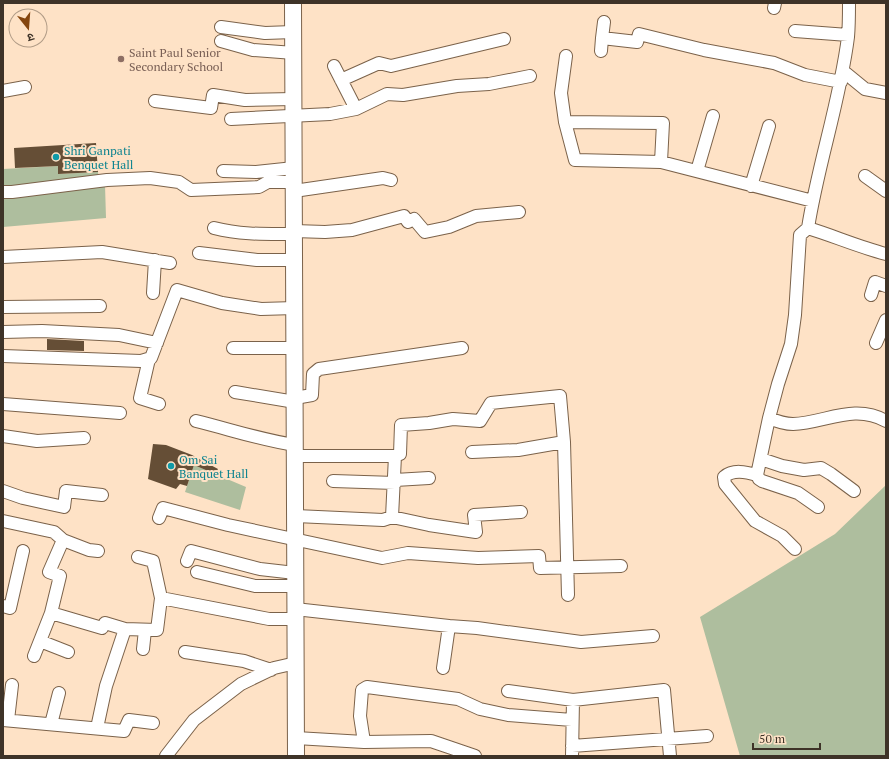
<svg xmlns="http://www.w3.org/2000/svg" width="889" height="759" viewBox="0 0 889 759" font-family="'PT Serif','Noto Sans Devanagari',serif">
  <rect width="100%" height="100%" fill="#fee2c6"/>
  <path fill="#aebe9e" d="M 58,166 L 59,174 L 98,172 L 99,179 L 3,189 L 3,169 Z
    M 105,185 L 106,218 L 3,227 L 3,196 Z
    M 194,465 L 246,487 L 240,510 L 185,492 Z
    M 886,485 L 886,756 L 740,756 L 700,617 L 835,534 Z"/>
  <path fill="#654e36" d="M 96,143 L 98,172 L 58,174 L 58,166 L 15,168 L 14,148 Z
    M 47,339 L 84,341 L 84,351 L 47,350 Z
    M 153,444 L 166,445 L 192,455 L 218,469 L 215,474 L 194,465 L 187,486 L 180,484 L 176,489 L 148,479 Z"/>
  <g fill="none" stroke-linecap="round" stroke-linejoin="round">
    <defs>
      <path id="minor" d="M 774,8 L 775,3
        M 604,22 L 602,38 L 637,42 L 639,34 L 704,50 L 774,63 L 805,75 L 841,82
        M 221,27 L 265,33 L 293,32
        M 795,31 L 848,35
        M 221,41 L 253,50 L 294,53
        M 601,51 L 602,38
        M 566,56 L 561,93 L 565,122 L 575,160 L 661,162 L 813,201
        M 334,66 L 356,109
        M 843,71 L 865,89 L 886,93
        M 341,80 L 379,63 L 391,66 L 504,39
        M 3,91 L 25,87
        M 155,101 L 211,108 L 213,95 L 245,100 L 294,99
        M 231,119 L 330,114 L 356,109 L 387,94 L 403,95 L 457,86 L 489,84 L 530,76
        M 565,122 L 663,123 L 661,162
        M 223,171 L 256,172 L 294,168
        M 697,171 L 713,116
        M 865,176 L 886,191
        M 751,186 L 769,126
        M 294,191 L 383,178 L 391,180
        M 3,192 L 12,192 L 107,180 L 150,178 L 179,182 L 191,190 L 259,187 L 268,182 L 294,182
        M 214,228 C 241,235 267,234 294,234
        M 808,228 C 834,236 859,247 886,254
        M 294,231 L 325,232 L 352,230 L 404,216 L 408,222 L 414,219 L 425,232 L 449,227 L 476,216 L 519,212
        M 199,253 L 257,260 L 295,260
        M 3,257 L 102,252 L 170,263
        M 153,293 L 155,260
        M 871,295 L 875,282 L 886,286
        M 3,307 L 100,306
        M 3,332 L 42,331 L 119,335 L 157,343
        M 876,343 L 886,320
        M 233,348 L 295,348
        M 3,356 L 141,361 L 151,358 L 177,290 L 222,303 L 261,309 L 295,308
        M 149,359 L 140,398 L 159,404
        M 235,392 L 295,402
        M 295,398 L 312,395 L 313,374 L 319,369 L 462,348
        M 3,404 L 120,413
        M 769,418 C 776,421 785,424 793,424 C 825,423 854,403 886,421
        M 196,421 C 229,429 261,440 295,445
        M 3,436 L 37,441 L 84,438
        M 472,452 L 518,450 L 564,442
        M 295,456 L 395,456 L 400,454 L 401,425 L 429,423 L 453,419 L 480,421 L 491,403 L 560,396 L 564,442 L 568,595
        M 761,459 L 782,466 L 804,470 L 821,468 L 831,474 L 854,491
        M 757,475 C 746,472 733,469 724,477 L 725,484 L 755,521 L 782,536 L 795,549
        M 395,480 L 429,478
        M 333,481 L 395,483
        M 3,491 L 23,498 L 64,507 L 66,491 L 102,495
        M 818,507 L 798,493 L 762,481 L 759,479 L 757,475 L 769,418 L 778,384 L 791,344 L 795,315 L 800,235 L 808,228 C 818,164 840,101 848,37 C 849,26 849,14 849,3
        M 296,516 L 383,520 L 392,517 L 429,525 L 476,532 L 474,515 L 521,512
        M 392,517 L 395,456
        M 159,518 L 163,508 L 228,525 L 382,558 L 408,553 L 478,558 L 539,556 L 540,568 L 621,566
        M 3,521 L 54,532 L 63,540 L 89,550 L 98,551
        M 138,557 L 153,561 L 161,598
        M 187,561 L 191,551 L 260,569 L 295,573
        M 197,572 L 255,586 L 295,586
        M 3,606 L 10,608 L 23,551
        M 295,609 L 449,626 L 477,628 L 581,642 L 653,636
        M 51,613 L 102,628
        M 105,623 L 125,629 L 157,630 L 161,598 L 269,619 L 295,619
        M 40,641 L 68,652
        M 143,649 L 145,630
        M 185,652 L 244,661 L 271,670
        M 34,656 L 51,613 L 60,576 L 49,572 L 63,540
        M 443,668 L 449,626
        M 508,691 L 573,700 L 664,690 L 670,756
        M 3,720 L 124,731 L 129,720 L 153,723
        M 8,720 L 12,685
        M 51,724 L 59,693
        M 97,728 L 106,686 L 125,629
        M 296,738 L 364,742 L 431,741 L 475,756
        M 364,742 L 360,716 L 362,690 L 367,687 L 458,699 L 480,709 L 508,715 L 572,720
        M 572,746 L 707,736
        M 166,756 L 194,720 L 241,684 L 274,668 L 296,663
        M 572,756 L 573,700"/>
      <path id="major" d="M 293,3 L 296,756"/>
    </defs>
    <use href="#minor" stroke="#7b624a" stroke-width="14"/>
    <use href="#major" stroke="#7b624a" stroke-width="18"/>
    <use href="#minor" stroke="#fff" stroke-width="12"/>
    <use href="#major" stroke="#fff" stroke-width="16"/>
  </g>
  <circle fill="#8d6e63" stroke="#fee2c6" stroke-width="1.5" cx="121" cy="59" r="4"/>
  <g fill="#0f9aa8" stroke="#fee2c6" stroke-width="1.5">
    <circle cx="56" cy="157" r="4"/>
    <circle cx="171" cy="466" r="4"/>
  </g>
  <g text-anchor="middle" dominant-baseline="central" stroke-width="4" stroke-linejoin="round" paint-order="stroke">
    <g font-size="12" fill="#785e54" stroke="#fee2c6" text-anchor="start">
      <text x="129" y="52">Saint Paul Senior<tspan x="129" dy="14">Secondary School</tspan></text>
    </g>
    <g font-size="12" fill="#0d838f" stroke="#fee2c6" text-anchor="start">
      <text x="64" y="150">Shri Ganpati<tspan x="64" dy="14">Benquet Hall</tspan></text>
      <text x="179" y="459">Om Sai<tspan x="179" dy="14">Banquet Hall</tspan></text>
    </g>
  </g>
  <rect width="889" height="759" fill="none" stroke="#3e3328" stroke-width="8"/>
  <g transform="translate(28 28) rotate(163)"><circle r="19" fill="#fee2c6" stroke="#b19c87"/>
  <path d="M0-3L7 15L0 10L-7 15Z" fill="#85450d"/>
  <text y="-6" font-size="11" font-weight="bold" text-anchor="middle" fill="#3e3328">उ</text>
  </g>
  <path d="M753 743v6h67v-6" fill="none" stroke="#3e3328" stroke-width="2"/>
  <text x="759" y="743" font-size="12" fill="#3e3328" stroke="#fee2c6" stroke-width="3" paint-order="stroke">50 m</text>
</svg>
